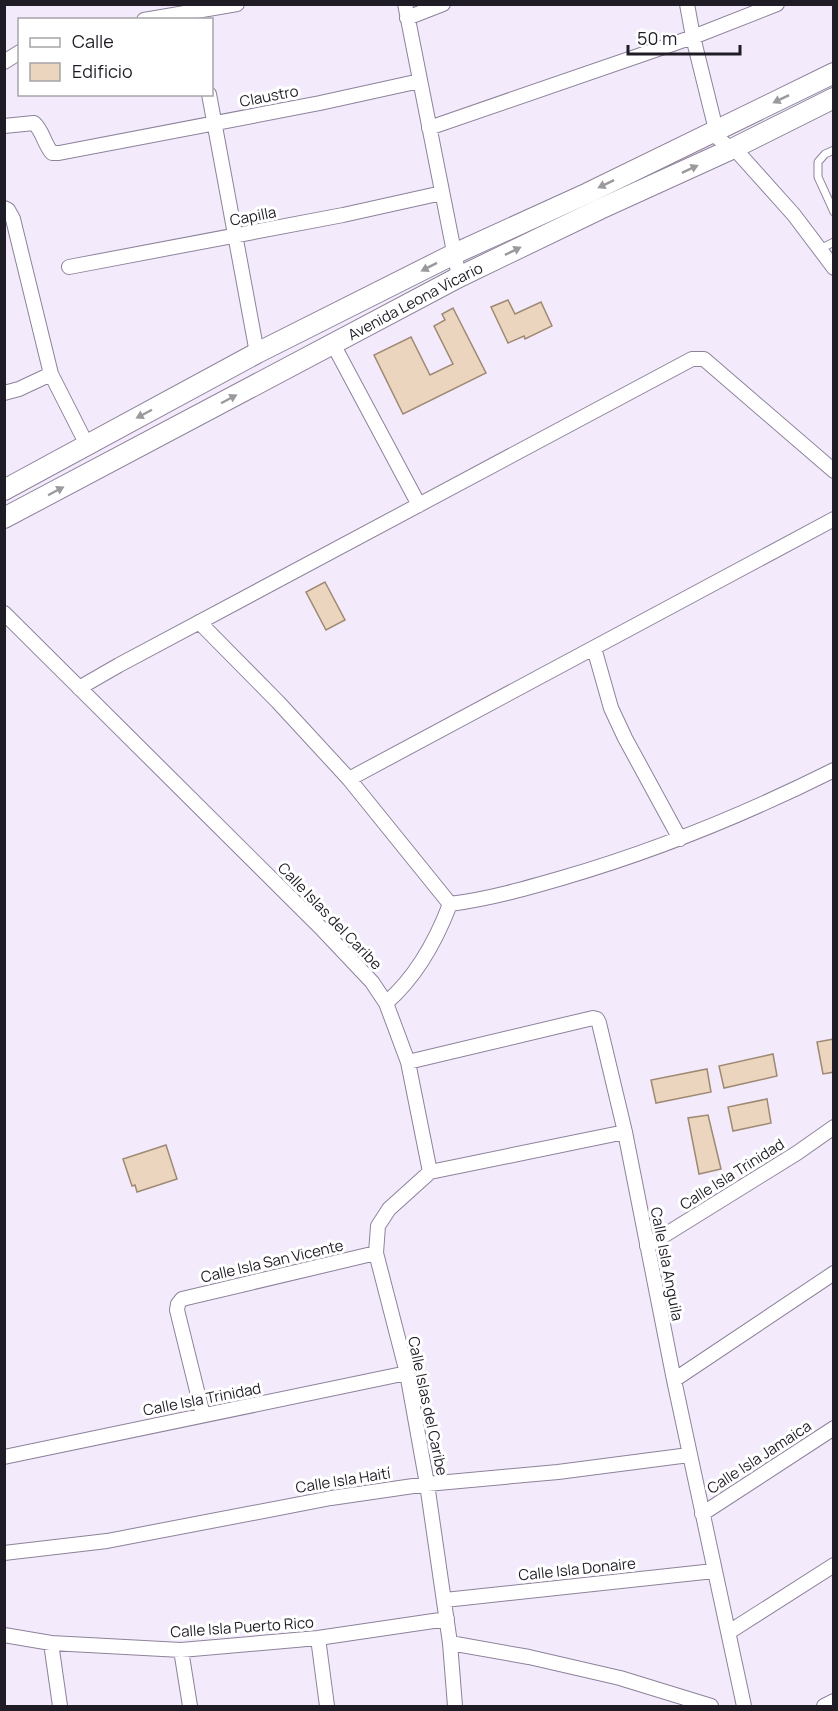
<svg xmlns="http://www.w3.org/2000/svg" width="838" height="1711" viewBox="0 0 838 1711" font-family="Manrope,sans-serif">
  <rect width="100%" height="100%" fill="#f3ebfc"/>
  <path fill="#ecd5be" stroke="#9e8973" stroke-width="1.5" d="M 508,300 L 515,314 L 541,302 L 552,326 L 525,339 L 524,336 L 508,343 L 491,307 Z
    M 453,308 L 486,373 L 403,414 L 374,355 L 411,337 L 430,375 L 453,364 L 434,326 L 445,320 L 442,314 Z
    M 325,582 L 345,620 L 326,630 L 306,592 Z
    M 834,1039 L 834,1072 L 823,1074 L 817,1042 Z
    M 773,1054 L 777,1076 L 724,1088 L 719,1066 Z
    M 707,1069 L 711,1092 L 656,1103 L 651,1080 Z
    M 767,1099 L 771,1123 L 733,1131 L 728,1107 Z
    M 708,1115 L 721,1169 L 699,1174 L 688,1118 Z
    M 166,1145 L 177,1179 L 137,1192 L 135,1185 L 132,1186 L 123,1159 Z"/>
  <g fill="none" stroke-linecap="round" stroke-linejoin="round">
    <defs>
      <path id="lane" d="M 834,150 L 825,154 L 818,162 L 818,177 L 834,212
        M 820,249 L 834,242"/>
      <path id="street" d="M 405,4 L 459,277
        M 687,4 L 693,37 L 718,138 L 726,145 L 734,148 L 794,215 L 834,268
        M 407,18 L 443,4
        M 144,20 L 237,4
        M 4,62 L 20,52
        M 209,94 L 257,353
        M 4,126 L 34,123 C 43,131 44,144 52,153 L 59,153 L 320,103 L 420,81
        M 429,128 L 693,37 L 777,4
        M 4,208 L 8,210 L 13,219 L 51,374 L 87,445
        M 69,267 L 343,215 L 442,193
        M 333,344 L 419,505
        M 4,393 L 19,389 L 51,374
        M 4,613 L 320,927 L 372,982 L 386,1003 L 408,1062 L 430,1172 L 389,1209 L 378,1226 L 376,1253 L 407,1373 L 427,1484 L 450,1643 L 455,1706
        M 199,622 L 278,702 L 349,779 L 450,904
        M 594,648 L 611,708 L 625,738 L 680,839
        M 79,688 L 119,665 L 692,359 L 704,359 L 834,471
        M 349,779 L 834,519
        M 450,904 C 489,899 524,889 562,878 C 655,851 746,814 834,770
        M 386,1003 C 416,977 436,941 450,904
        M 408,1062 L 593,1018 L 597,1019 L 599,1023 L 625,1132 L 674,1380 L 744,1706
        M 430,1172 L 625,1132
        M 647,1246 L 797,1153 L 834,1127
        M 674,1380 L 834,1273
        M 203,1415 L 177,1310 L 178,1304 L 182,1299 L 376,1253
        M 4,1457 L 407,1373
        M 702,1514 L 834,1428
        M 4,1553 L 107,1541 L 331,1498 L 427,1484 L 558,1472 L 689,1455
        M 445,1600 L 714,1571
        M 729,1632 L 834,1565
        M 4,1635 L 51,1643 L 181,1650 L 318,1638 L 447,1619
        M 318,1638 L 327,1706
        M 51,1643 L 60,1706
        M 450,1643 L 529,1657 L 620,1678 L 711,1706
        M 181,1650 L 190,1706
        M 824,1706 L 834,1701"/>
      <g id="secondary">
        <path d="M 4,490 L 257,353 L 454,254 L 588,193 L 834,73"/>
        <path id="s1" d="M 4,518 L 459,277 L 600,209 L 734,148 L 834,98"/>
      </g>
    </defs>
    <use href="#lane" stroke="#8e829b" stroke-width="9"/>
    <use href="#street" stroke="#8e829b" stroke-width="16"/>
    <use href="#secondary" stroke="#8e829b" stroke-width="22"/>
    <use href="#lane" stroke="#fff" stroke-width="7"/>
    <use href="#street" stroke="#fff" stroke-width="14"/>
    <use href="#secondary" stroke="#fff" stroke-width="20"/>
  </g>
  <defs><path id="oneway-solid" d="M-6-.8H1V-3.2L6.5 0L1 3.2V.8H-6Z" transform="scale(1.5)"/></defs>
  <g fill="#9b999d">
    <use href="#oneway-solid" transform="translate(781 99) rotate(154)"/>
    <use href="#oneway-solid" transform="translate(690 169) rotate(-25)"/>
    <use href="#oneway-solid" transform="translate(606 184) rotate(154)"/>
    <use href="#oneway-solid" transform="translate(513 251) rotate(-26)"/>
    <use href="#oneway-solid" transform="translate(429 267) rotate(153)"/>
    <use href="#oneway-solid" transform="translate(229 399) rotate(-28)"/>
    <use href="#oneway-solid" transform="translate(144 414) rotate(152)"/>
    <use href="#oneway-solid" transform="translate(56 491) rotate(-28)"/>
  </g>
  <g text-anchor="middle" dominant-baseline="central" stroke-width="6" stroke-linejoin="round" paint-order="stroke">
    <g font-size="15" fill="#201c26" stroke="#fff">
      <text transform="translate(269 96) rotate(-11)">Claustro</text>
      <text transform="translate(253 216) rotate(-11)">Capilla</text>
      <text stroke="none"><textPath href="#s1" startOffset="465">Avenida Leona Vicario</textPath></text>
      <text transform="translate(330 916) rotate(46)">Calle Islas del Caribe</text>
      <text transform="translate(732 1174) rotate(-32)">Calle Isla Trinidad</text>
      <text transform="translate(272 1261) rotate(-13)">Calle Isla San Vicente</text>
      <text transform="translate(667 1264) rotate(79)">Calle Isla Anguila</text>
      <text transform="translate(202 1399) rotate(-11)">Calle Isla Trinidad</text>
      <text transform="translate(428 1406) rotate(78)">Calle Islas del Caribe</text>
      <text transform="translate(759 1457) rotate(-33)">Calle Isla Jamaica</text>
      <text transform="translate(343 1480) rotate(-9)">Calle Isla Haití</text>
      <text transform="translate(577 1569) rotate(-6)">Calle Isla Donaire</text>
      <text transform="translate(242 1627) rotate(-4)">Calle Isla Puerto Rico</text>
    </g>
  </g>
  <rect width="838" height="1711" fill="none" stroke="#201c26" stroke-width="12"/>
  <rect x="18" y="18" width="195" height="78" fill="#ffffff" stroke="#a6a4a8" stroke-width="1.5"/>
  <rect x="30" y="38" width="30" height="9" fill="#ffffff" stroke="#a6a4a8" stroke-width="1.5"/>
  <text x="72" y="48" font-size="18" fill="#201c26">Calle</text>
  <rect x="30" y="63" width="30" height="18" fill="#ecd5be" stroke="#a6a4a8" stroke-width="1.5"/>
  <text x="72" y="78" font-size="18" fill="#201c26">Edificio</text>
  <path d="M628 45v9h112v-9" fill="none" stroke="#201c26" stroke-width="3"/>
  <text x="637" y="45" font-size="18" fill="#201c26" stroke="#ffffff" stroke-width="4.5" paint-order="stroke">50 m</text>
</svg>
